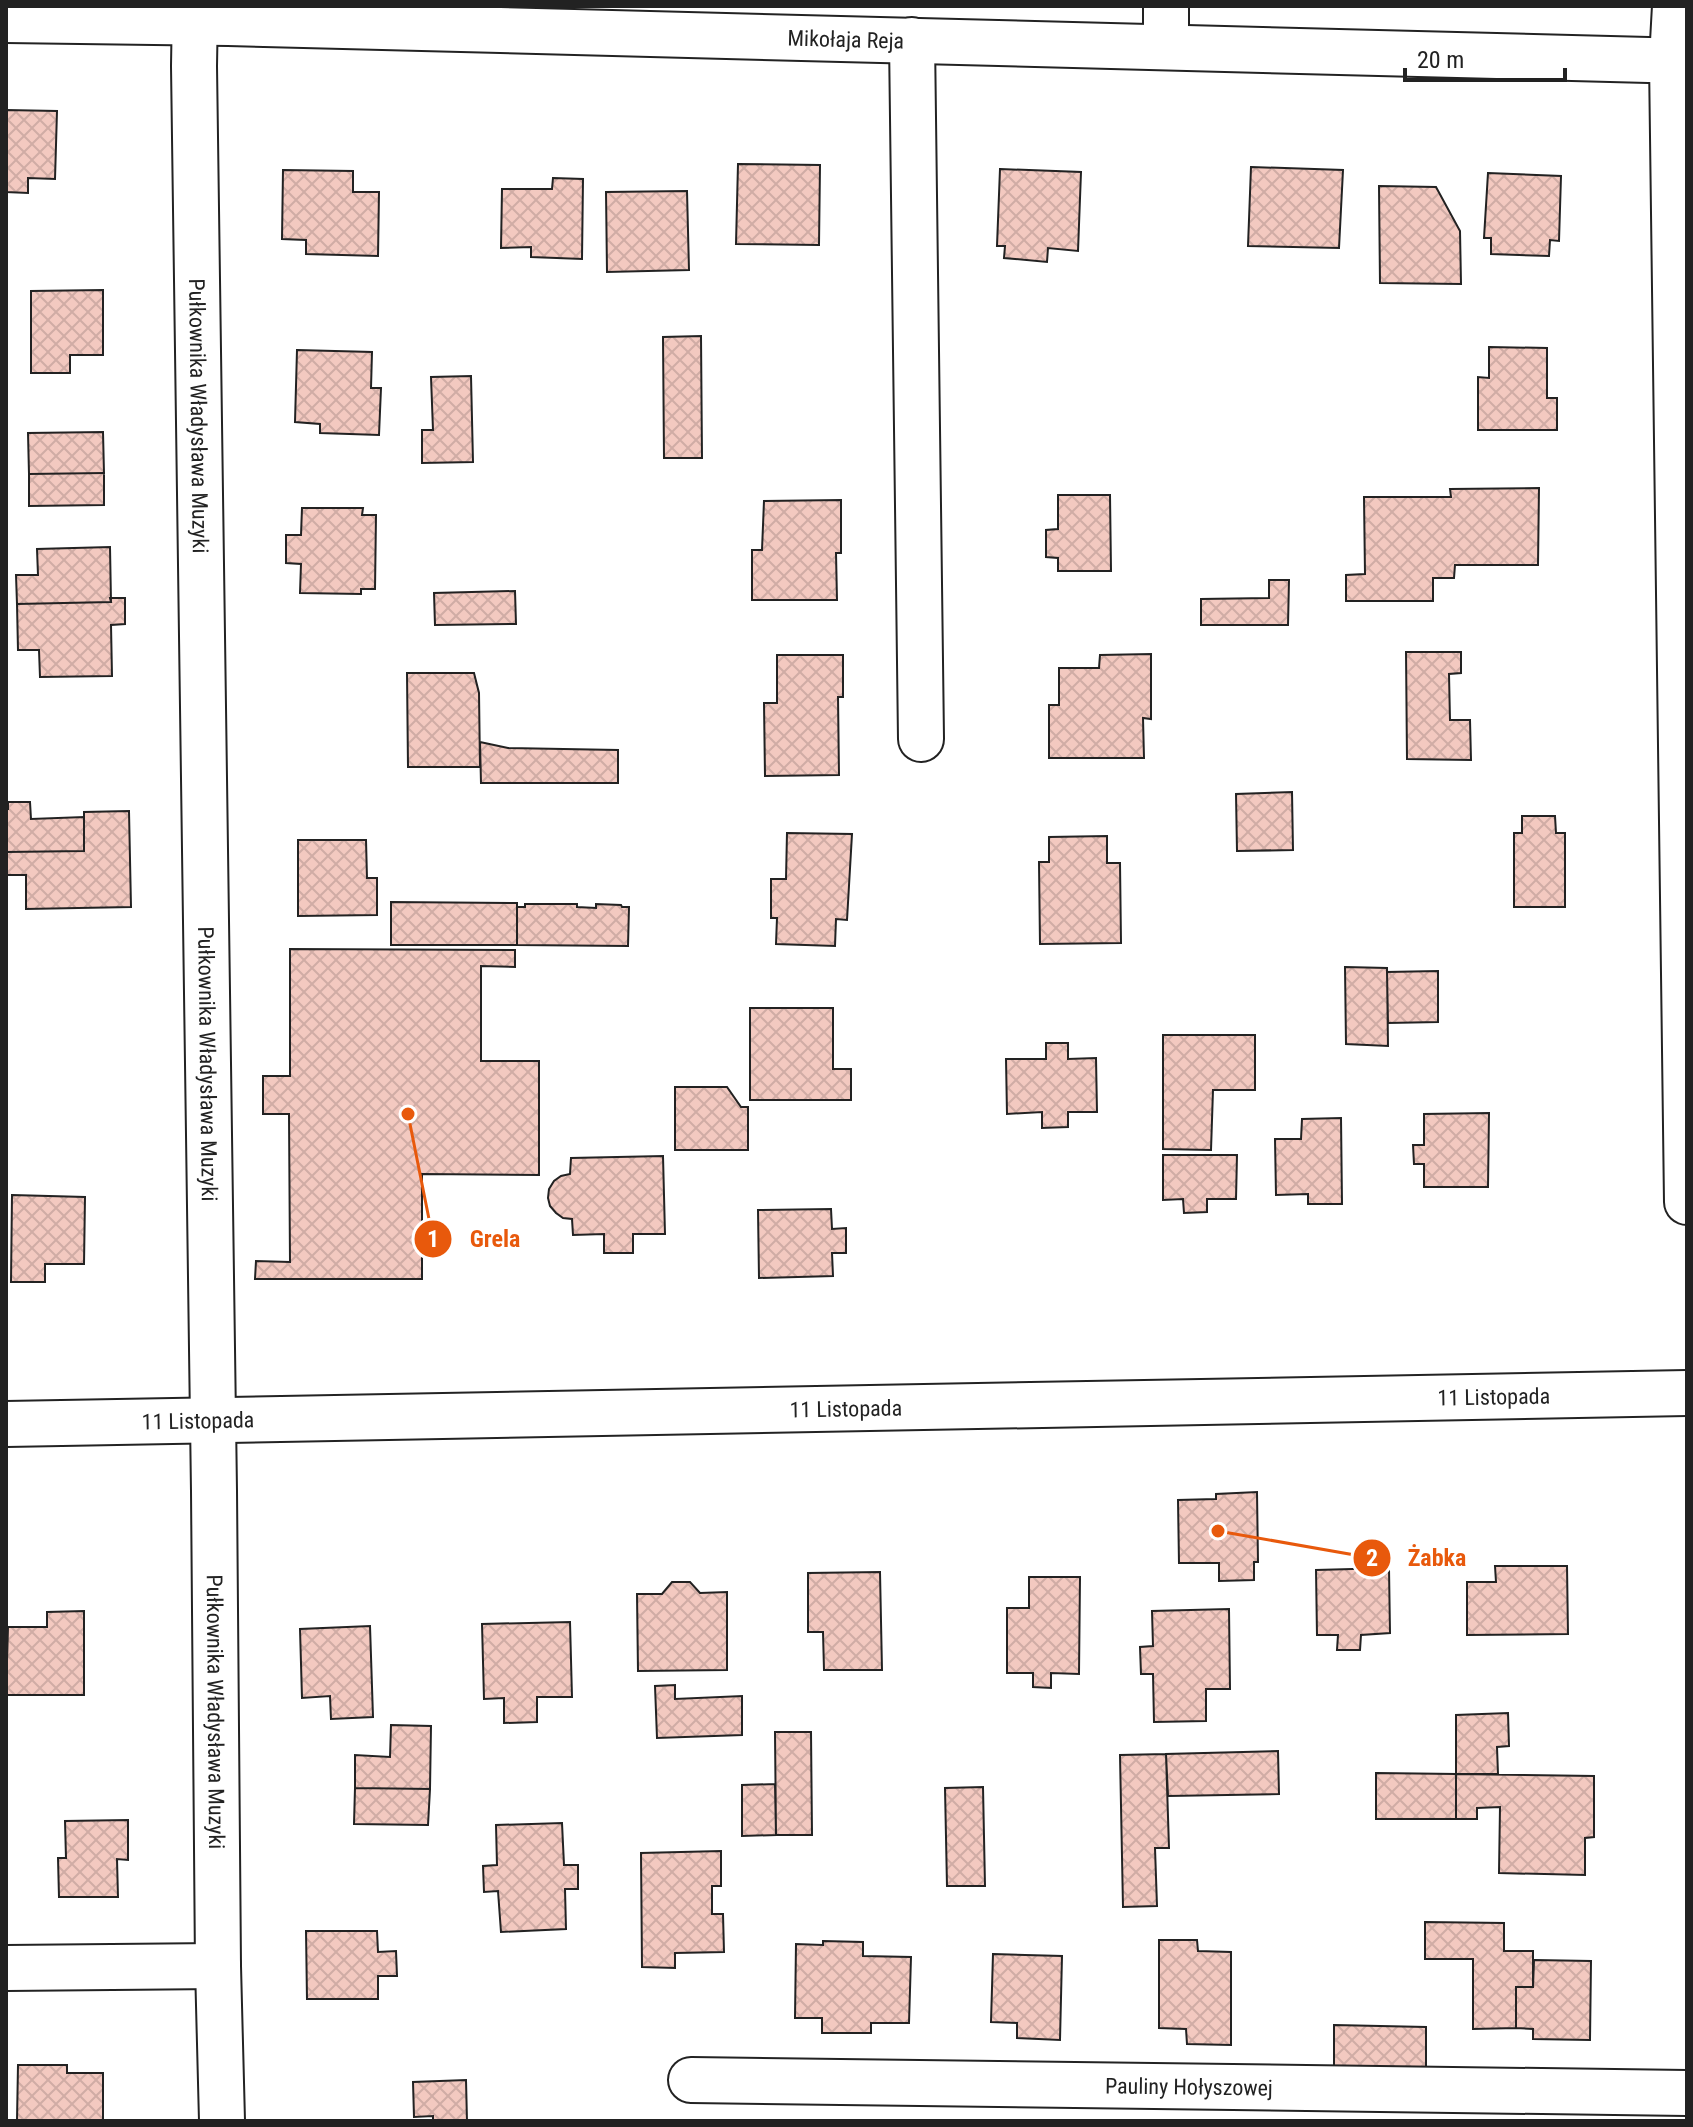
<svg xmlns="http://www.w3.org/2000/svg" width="1693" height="2127" viewBox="0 0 1693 2127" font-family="'Roboto Condensed',sans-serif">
  <defs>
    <pattern id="building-cross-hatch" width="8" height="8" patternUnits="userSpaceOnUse" patternTransform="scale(2)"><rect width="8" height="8" fill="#f3c9c0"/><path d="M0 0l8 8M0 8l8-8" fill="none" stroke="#d0aca5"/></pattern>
  </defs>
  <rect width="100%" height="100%" fill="#fff"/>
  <path fill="url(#building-cross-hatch)" stroke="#222" stroke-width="2" d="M 6,110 L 57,111 L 55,179 L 28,178 L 28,193 L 6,192 Z
    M 738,164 L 820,165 L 819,245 L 736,244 Z
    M 1251,167 L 1343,170 L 1339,248 L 1248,246 Z
    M 1000,169 L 1081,172 L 1078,251 L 1048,248 L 1047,262 L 1004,258 L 1005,246 L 997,246 Z
    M 283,170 L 353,171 L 353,192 L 379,192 L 378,256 L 306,254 L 306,240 L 282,239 Z
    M 1488,173 L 1561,176 L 1559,241 L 1550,240 L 1549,256 L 1491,254 L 1491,238 L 1484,238 Z
    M 553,178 L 583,179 L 582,259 L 531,257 L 531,247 L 501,248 L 502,189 L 552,189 Z
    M 1379,186 L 1436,187 L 1460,231 L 1461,284 L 1380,283 Z
    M 687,191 L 689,270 L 607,272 L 606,192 Z
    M 103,290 L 103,355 L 70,355 L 70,373 L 31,373 L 31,291 Z
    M 701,336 L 702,458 L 664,458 L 663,337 Z
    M 1489,347 L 1547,348 L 1547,398 L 1557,398 L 1557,430 L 1478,430 L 1478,377 L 1489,378 Z
    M 297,350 L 372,352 L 371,388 L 381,388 L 379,435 L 320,433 L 320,424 L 295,422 Z
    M 471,376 L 473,462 L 422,463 L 422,430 L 433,430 L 431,377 Z
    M 103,432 L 104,473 L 29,474 L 28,433 Z
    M 104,473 L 104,505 L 29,506 L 29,474 Z
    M 1539,488 L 1538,565 L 1455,565 L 1454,578 L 1433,578 L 1433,601 L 1346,601 L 1346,575 L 1365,574 L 1364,497 L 1451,497 L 1450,489 Z
    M 1058,495 L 1110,495 L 1111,571 L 1058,571 L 1058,558 L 1046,557 L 1046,530 L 1058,529 Z
    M 841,500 L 841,553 L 836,553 L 837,600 L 752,600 L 752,550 L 762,550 L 764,501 Z
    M 302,508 L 363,508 L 362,515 L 376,515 L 375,589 L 361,589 L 361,594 L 300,593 L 301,564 L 286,563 L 286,535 L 301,535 Z
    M 110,547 L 111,602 L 17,604 L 16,575 L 38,575 L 37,549 Z
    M 1269,580 L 1289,580 L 1288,625 L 1201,625 L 1201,599 L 1269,598 Z
    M 515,591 L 516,624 L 435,625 L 434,593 Z
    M 110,598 L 125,598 L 125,624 L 111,625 L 112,676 L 40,677 L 39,650 L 18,650 L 17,604 L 111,602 Z
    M 1406,652 L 1461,652 L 1461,673 L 1449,674 L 1450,720 L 1470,720 L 1471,760 L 1407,759 Z
    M 1151,654 L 1151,719 L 1143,718 L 1144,758 L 1049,758 L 1049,705 L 1059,705 L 1059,668 L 1099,668 L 1100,655 Z
    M 777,655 L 843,655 L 843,697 L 838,697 L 839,775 L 765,776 L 764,703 L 777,703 Z
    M 407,673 L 474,673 L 479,693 L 480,767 L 408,767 Z
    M 480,742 L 508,748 L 618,750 L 618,783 L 481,783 Z
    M 1292,792 L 1293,850 L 1237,851 L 1236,794 Z
    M 8,802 L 30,802 L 31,819 L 84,817 L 84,851 L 6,852 L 6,809 L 8,809 Z
    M 129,811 L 131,907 L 26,909 L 26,875 L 6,875 L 6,852 L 84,851 L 84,812 Z
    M 1522,816 L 1555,816 L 1556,833 L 1565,833 L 1565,907 L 1514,907 L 1514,833 L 1522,833 Z
    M 787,833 L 852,834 L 847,920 L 836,919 L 835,946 L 776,944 L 777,918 L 771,918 L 771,879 L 786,879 Z
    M 1107,836 L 1107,863 L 1120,863 L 1121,943 L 1040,944 L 1039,862 L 1049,862 L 1049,837 Z
    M 298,840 L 366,840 L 367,878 L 377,878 L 377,915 L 298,916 Z
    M 391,902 L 517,903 L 517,945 L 391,945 Z
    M 525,904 L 577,904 L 577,907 L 596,908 L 596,904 L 621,905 L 622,907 L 629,907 L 628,946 L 517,945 L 517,907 L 525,907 Z
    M 290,949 L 515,950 L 515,967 L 481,966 L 481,1061 L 539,1061 L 539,1175 L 422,1174 L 422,1279 L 255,1279 L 256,1261 L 290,1262 L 289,1114 L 263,1114 L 263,1076 L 290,1076 Z
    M 1345,967 L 1387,968 L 1388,1046 L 1346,1044 Z
    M 1438,971 L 1438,1022 L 1388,1023 L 1387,972 Z
    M 750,1008 L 833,1008 L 833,1069 L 851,1069 L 851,1100 L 750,1100 Z
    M 1163,1035 L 1255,1035 L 1255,1090 L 1213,1090 L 1211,1150 L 1163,1149 Z
    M 1046,1043 L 1068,1043 L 1068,1059 L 1096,1058 L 1097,1112 L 1068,1112 L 1068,1127 L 1042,1128 L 1042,1112 L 1007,1114 L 1006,1059 L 1046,1059 Z
    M 675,1087 L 727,1087 L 741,1107 L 748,1107 L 748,1150 L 675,1150 Z
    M 1489,1113 L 1488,1187 L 1424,1187 L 1424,1164 L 1414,1164 L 1413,1145 L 1424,1145 L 1424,1114 Z
    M 1341,1118 L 1342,1204 L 1308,1204 L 1308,1194 L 1276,1195 L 1275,1139 L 1301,1139 L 1302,1119 Z
    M 1163,1155 L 1237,1155 L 1236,1199 L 1207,1199 L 1207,1212 L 1184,1213 L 1183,1199 L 1163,1200 Z
    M 663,1156 L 665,1234 L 633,1234 L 633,1253 L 604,1253 L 604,1234 L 573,1235 L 572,1219 L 563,1218 L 556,1213 L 550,1206 L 548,1198 L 549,1189 L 554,1181 L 561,1176 L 570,1174 L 571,1158 Z
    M 12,1195 L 85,1197 L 84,1264 L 45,1264 L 45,1282 L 11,1282 Z
    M 831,1209 L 832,1229 L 846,1228 L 846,1253 L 832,1253 L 833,1276 L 759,1278 L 758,1210 Z
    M 1257,1492 L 1258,1562 L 1254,1562 L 1254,1580 L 1219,1581 L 1219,1563 L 1179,1563 L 1178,1500 L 1216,1499 L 1216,1494 Z
    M 1495,1566 L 1567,1566 L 1568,1634 L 1467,1635 L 1467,1582 L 1496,1582 Z
    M 1389,1568 L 1390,1633 L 1361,1635 L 1360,1650 L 1337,1650 L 1338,1635 L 1317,1635 L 1316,1570 Z
    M 880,1572 L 882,1670 L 824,1670 L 823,1632 L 808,1632 L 808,1573 Z
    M 1029,1577 L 1080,1577 L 1079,1674 L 1051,1673 L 1051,1688 L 1033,1687 L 1033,1673 L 1007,1673 L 1007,1608 L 1029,1608 Z
    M 672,1582 L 690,1582 L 700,1593 L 727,1592 L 727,1670 L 638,1671 L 637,1594 L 662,1594 Z
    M 1229,1609 L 1230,1689 L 1206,1689 L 1206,1721 L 1154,1722 L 1153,1674 L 1141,1674 L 1140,1647 L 1153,1646 L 1152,1611 Z
    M 84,1611 L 84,1695 L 6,1695 L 8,1627 L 47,1627 L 47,1612 Z
    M 570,1622 L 572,1697 L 537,1697 L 537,1722 L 504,1723 L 504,1698 L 484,1699 L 482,1624 Z
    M 370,1626 L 373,1717 L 331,1719 L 330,1696 L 302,1698 L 300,1629 Z
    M 675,1685 L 675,1699 L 742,1696 L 742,1735 L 657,1738 L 655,1686 Z
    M 1508,1713 L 1509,1746 L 1497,1747 L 1498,1774 L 1456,1774 L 1456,1715 Z
    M 391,1725 L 431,1726 L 430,1789 L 355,1788 L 355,1755 L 390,1757 Z
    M 775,1732 L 811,1732 L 812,1835 L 776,1835 Z
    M 1278,1751 L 1279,1794 L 1168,1796 L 1166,1754 Z
    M 1166,1754 L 1169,1848 L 1155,1848 L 1157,1906 L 1123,1907 L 1120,1755 Z
    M 1376,1773 L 1456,1774 L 1456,1819 L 1376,1819 Z
    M 1456,1774 L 1594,1776 L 1594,1837 L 1585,1838 L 1585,1875 L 1499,1873 L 1500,1807 L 1477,1808 L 1477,1819 L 1456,1819 Z
    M 775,1784 L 776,1835 L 742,1836 L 742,1785 Z
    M 983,1787 L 985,1886 L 947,1886 L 945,1788 Z
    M 355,1788 L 430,1789 L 428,1825 L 354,1824 Z
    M 128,1820 L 128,1860 L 117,1859 L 118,1897 L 59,1897 L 58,1858 L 66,1858 L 65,1821 Z
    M 562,1823 L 564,1865 L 578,1865 L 578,1889 L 565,1889 L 566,1929 L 501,1932 L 498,1891 L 484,1892 L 483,1866 L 497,1865 L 496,1825 Z
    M 721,1851 L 721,1886 L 712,1886 L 712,1914 L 723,1914 L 724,1952 L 675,1953 L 675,1968 L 642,1967 L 641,1853 Z
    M 1425,1922 L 1504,1923 L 1504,1951 L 1533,1951 L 1533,1987 L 1516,1987 L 1516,2028 L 1473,2029 L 1473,1959 L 1425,1959 Z
    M 306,1931 L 377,1931 L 378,1952 L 396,1951 L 397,1976 L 378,1976 L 378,1999 L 307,1999 Z
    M 1159,1940 L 1197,1940 L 1198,1951 L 1231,1952 L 1231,2045 L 1187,2044 L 1186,2029 L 1159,2028 Z
    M 823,1941 L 863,1942 L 863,1956 L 911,1957 L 909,2023 L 871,2023 L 871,2033 L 822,2033 L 822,2018 L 795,2018 L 796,1944 L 823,1945 Z
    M 993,1954 L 1062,1956 L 1060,2040 L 1017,2038 L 1017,2023 L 991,2022 Z
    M 1534,1960 L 1591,1961 L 1590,2040 L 1533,2039 L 1533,2029 L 1516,2028 L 1516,1987 L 1533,1987 Z
    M 1334,2025 L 1426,2027 L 1426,2069 L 1334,2067 Z
    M 18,2065 L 67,2065 L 67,2073 L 103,2073 L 103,2121 L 17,2121 Z
    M 466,2080 L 467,2121 L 433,2121 L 433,2116 L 414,2117 L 413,2082 Z"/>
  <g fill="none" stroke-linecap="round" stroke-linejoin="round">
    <defs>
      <g id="street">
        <path id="s1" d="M 195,6 L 194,66 L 214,1491 L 218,1966 L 222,2121"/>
        <path id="s2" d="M 6,20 L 228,23 L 1687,61"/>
        <path d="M 912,40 L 921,739"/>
        <path d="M 1166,46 L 1166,6"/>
        <path d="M 6,1968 L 218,1966"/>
        <path id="s3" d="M 691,2080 L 1687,2093"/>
      </g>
      <g id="secondary">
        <path d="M 1675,6 L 1672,60 L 1687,1202"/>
        <path id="s4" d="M 6,1424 L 1687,1393"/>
      </g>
    </defs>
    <use href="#street" stroke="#222" stroke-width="48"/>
    <use href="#secondary" stroke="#222" stroke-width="48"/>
    <use href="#street" stroke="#fff" stroke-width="44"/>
    <use href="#secondary" stroke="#fff" stroke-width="44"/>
  </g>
  <g text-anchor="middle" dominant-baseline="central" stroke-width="6" stroke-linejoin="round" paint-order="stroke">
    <g font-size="22" fill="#222" stroke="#fff">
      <text stroke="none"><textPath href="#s2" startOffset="840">Mikołaja Reja</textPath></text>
      <text stroke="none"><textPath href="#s1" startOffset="410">Pułkownika Władysława Muzyki</textPath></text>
      <text stroke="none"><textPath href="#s1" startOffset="1058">Pułkownika Władysława Muzyki</textPath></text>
      <text stroke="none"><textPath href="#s4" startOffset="1488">11 Listopada</textPath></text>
      <text stroke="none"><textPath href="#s4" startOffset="840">11 Listopada</textPath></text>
      <text stroke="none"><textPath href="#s4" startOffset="192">11 Listopada</textPath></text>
      <text stroke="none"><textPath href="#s1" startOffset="1706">Pułkownika Władysława Muzyki</textPath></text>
      <text stroke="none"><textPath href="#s3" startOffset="498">Pauliny Hołyszowej</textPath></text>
    </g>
  </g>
  <path fill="none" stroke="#e8590c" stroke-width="3" d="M408 1114L433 1239M1218 1531L1372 1558"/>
  <g fill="#e8590c" stroke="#fff" stroke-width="3">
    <circle cx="408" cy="1114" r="8"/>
    <circle cx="1218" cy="1531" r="8"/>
    <circle cx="433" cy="1239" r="20"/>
    <circle cx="1372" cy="1558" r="20"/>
  </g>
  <g font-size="24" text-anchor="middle" font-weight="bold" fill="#fff">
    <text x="433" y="1247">1</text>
    <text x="1372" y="1566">2</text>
  </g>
  <g font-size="24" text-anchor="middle" font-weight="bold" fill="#e8590c" stroke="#fff" stroke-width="6" stroke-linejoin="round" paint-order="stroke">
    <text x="495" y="1247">Grela</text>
    <text x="1437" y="1566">Żabka</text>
  </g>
  <rect width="1693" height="2127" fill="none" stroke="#222222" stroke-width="16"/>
  <path d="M1405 68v12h160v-12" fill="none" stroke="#222222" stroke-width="4"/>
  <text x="1417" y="68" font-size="24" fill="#222222" stroke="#ffffff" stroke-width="6" paint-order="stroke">20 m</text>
</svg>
